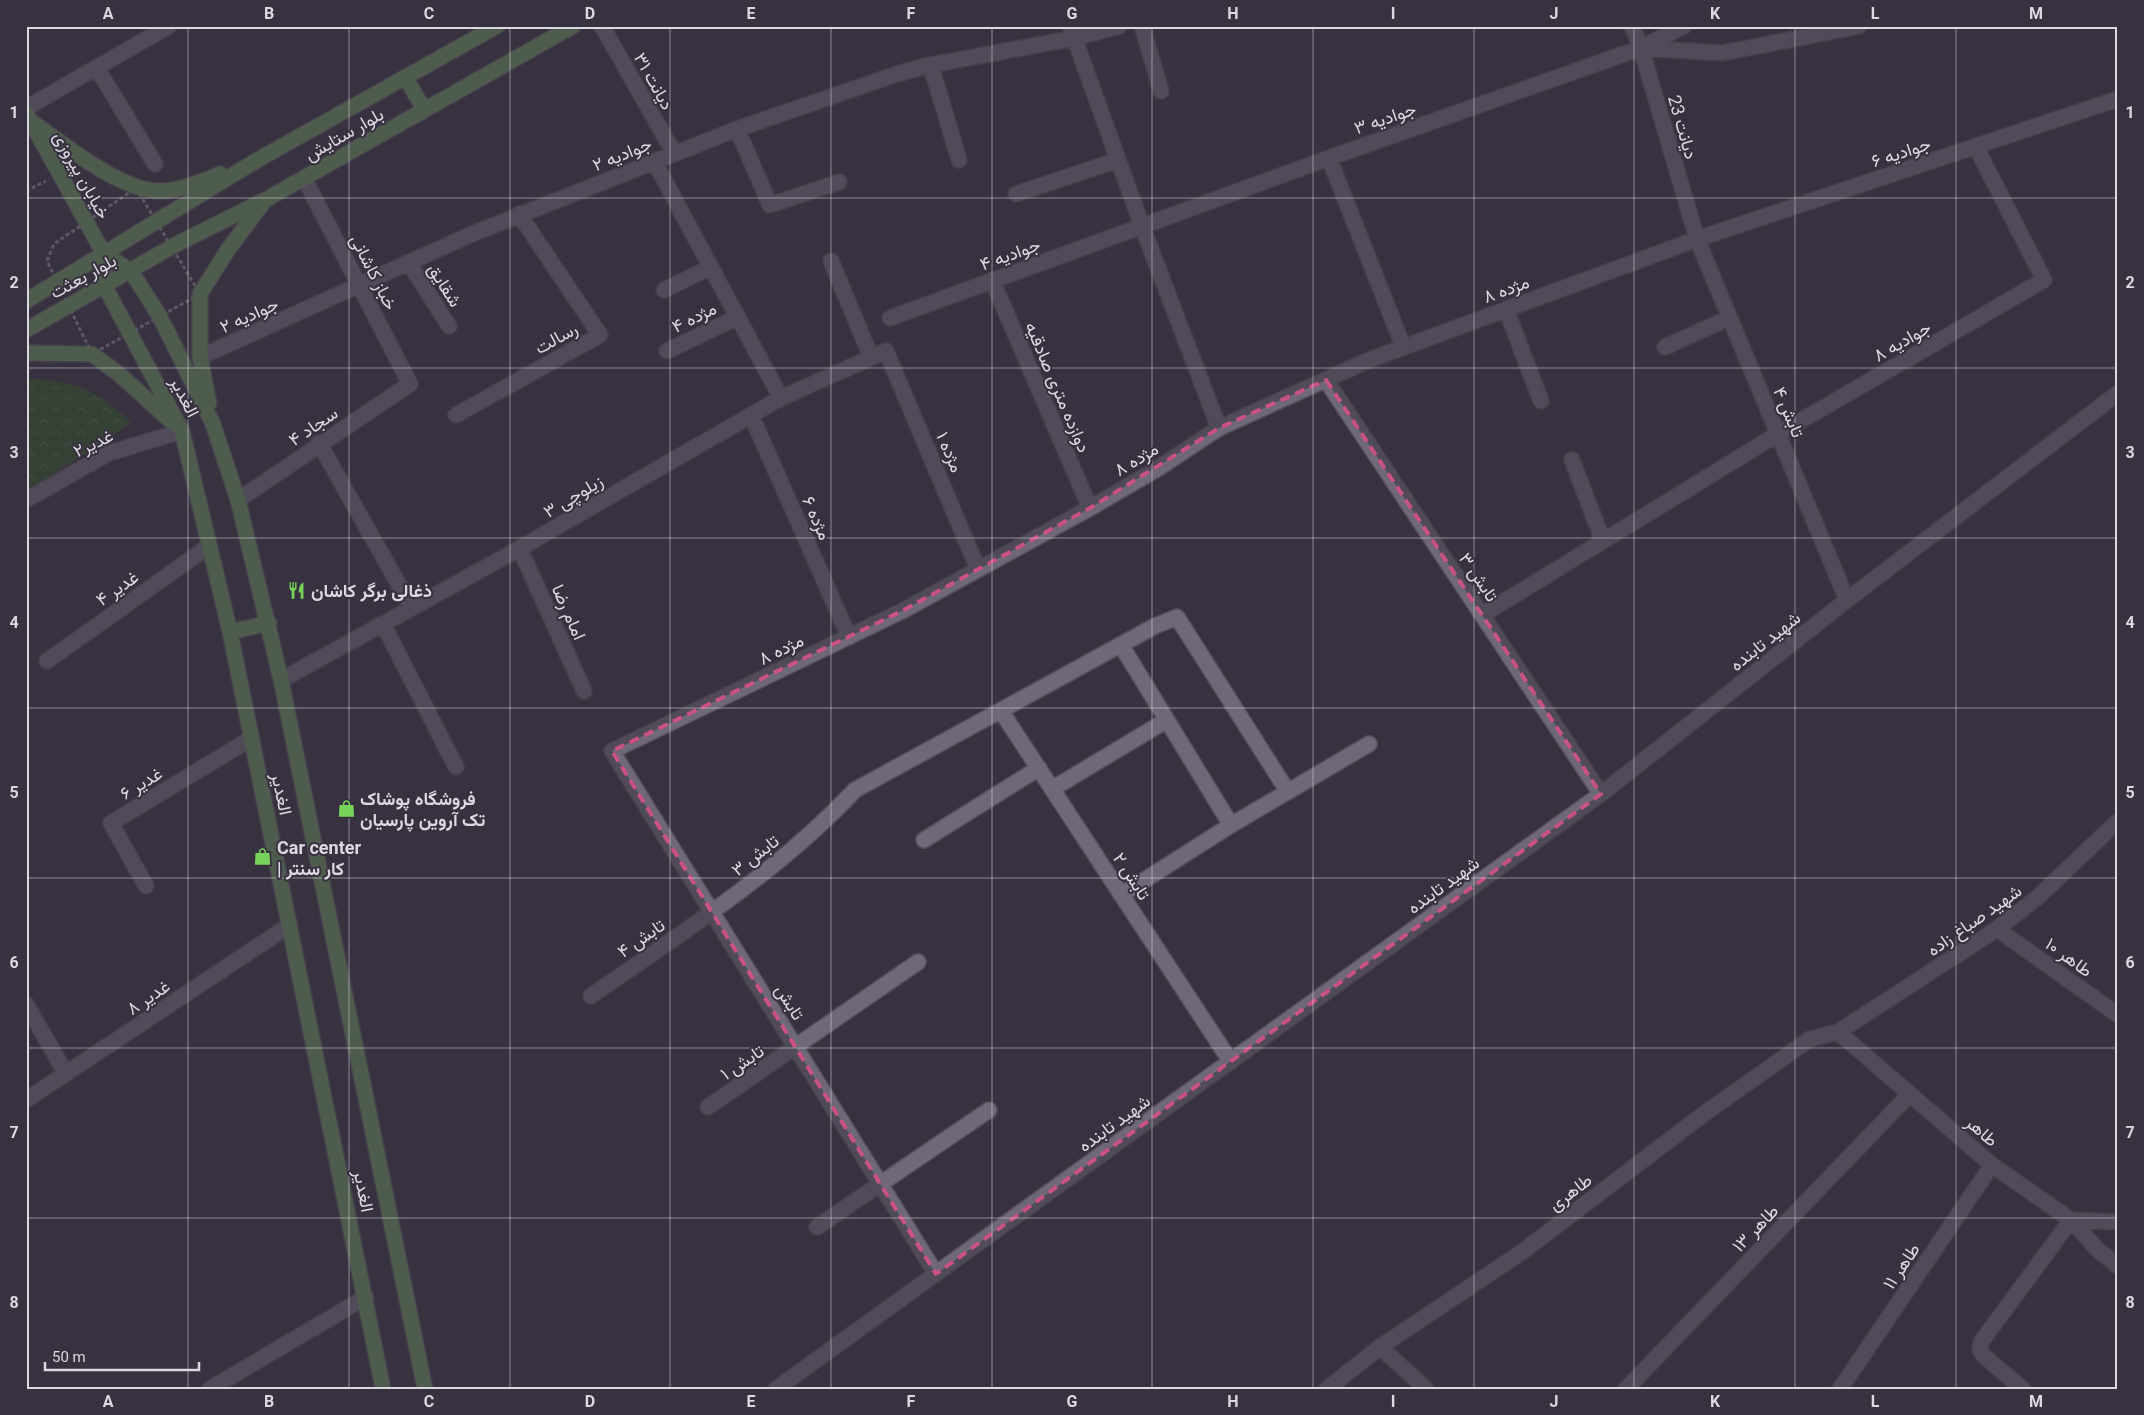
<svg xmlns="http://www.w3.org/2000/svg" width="2144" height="1415" viewBox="0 0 2144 1415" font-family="Roboto,Vazirmatn,sans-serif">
  <defs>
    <pattern id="forest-crowns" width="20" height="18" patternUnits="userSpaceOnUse" patternTransform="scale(1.25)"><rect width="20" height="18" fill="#34562a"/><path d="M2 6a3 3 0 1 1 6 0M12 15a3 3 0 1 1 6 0" fill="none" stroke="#516e49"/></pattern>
  </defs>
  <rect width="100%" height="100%" fill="#383140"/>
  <path fill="url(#forest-crowns)" d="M 26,378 C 72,380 99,390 131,423 L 26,492 Z"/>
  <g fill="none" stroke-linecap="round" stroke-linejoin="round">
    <defs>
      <path id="minor" d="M 602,26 L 674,153
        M 1070,26 L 1142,226 L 1219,428
        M 1142,26 L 1161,91
        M 1632,26 L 1641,48 L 1697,239 L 1847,600
        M 1642,48 L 1723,53 L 1859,26
        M 931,66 L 959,160
        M 97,68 L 155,164
        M 26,108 L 169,26
        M 737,129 L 770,205 L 839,182
        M 1329,158 L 1403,346
        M 654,161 L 781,398
        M 1016,194 L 1118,160
        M 831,261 L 871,357
        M 409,263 L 449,326
        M 992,280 L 1090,508
        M 664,290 L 711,267
        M 1506,309 L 1541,401
        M 890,318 L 1329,158 L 1641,48 L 1684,26
        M 1665,347 L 1729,318
        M 667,351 L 738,317
        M 200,357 L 472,234 L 737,129 L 894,75 L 925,66 L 1075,38 L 1119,26
        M 1326,380 L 1601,794
        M 456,415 L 600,335 L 519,214
        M 751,415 L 849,637
        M 319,443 L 412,608
        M 1572,460 L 1603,541
        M 26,500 L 109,453 L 182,431
        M 238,500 L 410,384 L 304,178
        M 520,549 L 584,691
        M 1482,615 L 1778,434 L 2044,280 L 1976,147
        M 383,624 L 456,767
        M 1121,645 L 1231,825
        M 47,661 L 209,546
        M 281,680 L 508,555 L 781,398 L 886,351 L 978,569
        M 1001,711 L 1231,1062
        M 1052,789 L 1167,720
        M 924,840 L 1039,768
        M 146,886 L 111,823 L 252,738
        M 1121,895 L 1231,825 L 1369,744
        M 1997,929 L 2118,1015
        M 591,996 C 683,932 779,871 855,790 L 1155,626 L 1177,617 L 1288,792
        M 26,1004 L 66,1074
        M 1838,1032 L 1992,1165 L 2071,1220 L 2118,1222
        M 26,1100 L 290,925
        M 708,1107 L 918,962
        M 817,1227 L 989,1110
        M 936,1274 L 612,751 L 904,610 L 1090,508 L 1157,469 L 1219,428 L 1369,360 L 1697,239 L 2118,99
        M 1380,1347 L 1426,1389
        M 210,1389 L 366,1297
        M 776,1389 L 1601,794 L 1847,600 L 2118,393
        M 1327,1389 L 1380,1347 L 1522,1252 L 1705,1113 L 1810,1039 L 1838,1032 L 1997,929 L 2038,897 L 2118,821
        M 1626,1389 L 1910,1094
        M 1840,1389 L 1992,1165
        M 2023,1389 L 1984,1356 L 1980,1350 L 1981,1342 L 2071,1220 L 2097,1249 L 2118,1266"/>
      <path id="major" d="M 405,77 L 424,109
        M 26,113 L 104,254 L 131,271 L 160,317 L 213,424 L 238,500 L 281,680 L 425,1389
        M 35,124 C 66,146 124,193 162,191 C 182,190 201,182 220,174
        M 104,254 L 104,285 L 182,431 L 230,632 L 383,1389
        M 26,301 L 259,159 L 497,26
        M 26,330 L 173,246 L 265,200 L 573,26
        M 26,353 L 92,354 L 119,374 L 174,424
        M 209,403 L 200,357 L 200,294 L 227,251 L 262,204
        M 230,632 L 269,623"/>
    </defs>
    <use href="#minor" stroke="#544e5a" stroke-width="18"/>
    <use href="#major" stroke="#544e5a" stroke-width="18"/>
    <path stroke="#898490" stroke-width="3" stroke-dasharray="4 2.5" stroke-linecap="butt" d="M 136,188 L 200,294 L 92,354 L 47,261 L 54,244 Z
      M 26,191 L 46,181"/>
    <use href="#minor" stroke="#6f6879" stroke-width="15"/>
    <use href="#major" stroke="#699160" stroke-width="15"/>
  </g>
  <path d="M0 0H2144V1415H0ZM 1326,380 L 1601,794 L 936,1274 L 612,751 L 904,610 L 1090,508 L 1219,428 Z" fill="#383140" fill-opacity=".55" fill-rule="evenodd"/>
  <path fill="none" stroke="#ca5283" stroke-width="4" stroke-dasharray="10 6" stroke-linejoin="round" d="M 1326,380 L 1601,794 L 936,1274 L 612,751 L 904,610 L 1090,508 L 1219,428 Z"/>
  <path fill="none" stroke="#dcd8e1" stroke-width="1" stroke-opacity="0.55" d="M 188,26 L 188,1389M 349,26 L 349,1389M 510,26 L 510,1389M 670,26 L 670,1389M 831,26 L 831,1389M 992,26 L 992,1389M 1152,26 L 1152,1389M 1313,26 L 1313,1389M 1474,26 L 1474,1389M 1634,26 L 1634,1389M 1795,26 L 1795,1389M 1956,26 L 1956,1389M 26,198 L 2118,198M 26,368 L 2118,368M 26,538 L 2118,538M 26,708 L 2118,708M 26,878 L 2118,878M 26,1048 L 2118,1048M 26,1218 L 2118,1218"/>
  <defs>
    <symbol id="restaurant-bare" viewBox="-9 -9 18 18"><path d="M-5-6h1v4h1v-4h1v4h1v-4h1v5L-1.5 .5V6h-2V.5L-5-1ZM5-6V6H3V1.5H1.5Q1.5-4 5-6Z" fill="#76d25a" stroke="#383140" stroke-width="2.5" paint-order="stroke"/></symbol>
    <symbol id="shop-bare" viewBox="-9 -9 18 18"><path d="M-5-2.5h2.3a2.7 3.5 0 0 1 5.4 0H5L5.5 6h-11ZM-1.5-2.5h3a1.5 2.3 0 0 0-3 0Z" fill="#76d25a" stroke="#383140" stroke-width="2.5" paint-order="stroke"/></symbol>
  </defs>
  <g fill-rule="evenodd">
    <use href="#restaurant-bare" x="284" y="578" width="25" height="25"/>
    <use href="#shop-bare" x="334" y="796" width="25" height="25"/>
    <use href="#shop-bare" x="250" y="844" width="25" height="25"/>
  </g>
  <g text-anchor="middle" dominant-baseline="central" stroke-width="4" stroke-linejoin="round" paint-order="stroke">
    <g font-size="18" fill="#dcd8e1" stroke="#383140">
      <text transform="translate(654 81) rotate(61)">دیانت ۳۱</text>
      <text transform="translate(1385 118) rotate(-19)">جوادیه ۳</text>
      <text transform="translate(1683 127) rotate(74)">دیانت 23</text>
      <text transform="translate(344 134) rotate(-30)">بلوار ستایش</text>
      <text transform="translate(1901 152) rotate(-18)">جوادیه ۶</text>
      <text transform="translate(622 154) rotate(-22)">جوادیه ۲</text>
      <text transform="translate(82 175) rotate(61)">خیابان پیروزی</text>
      <text transform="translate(1010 254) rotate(-20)">جوادیه ۴</text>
      <text transform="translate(374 272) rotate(63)">خباز کاشانی</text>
      <text transform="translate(83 276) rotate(-29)">بلوار بعثت</text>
      <text transform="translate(445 285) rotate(58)">شقایق</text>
      <text transform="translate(1506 289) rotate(-20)">مژده ۸</text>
      <text transform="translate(249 315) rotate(-24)">جوادیه ۲</text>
      <text transform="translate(694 317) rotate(-26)">مژده ۴</text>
      <text transform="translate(556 338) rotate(-29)">رسالت</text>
      <text transform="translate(1902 341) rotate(-30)">جوادیه ۸</text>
      <text transform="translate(1058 387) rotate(67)">دوازده متری صادقیه</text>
      <text transform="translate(185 397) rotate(63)">الغدیر</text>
      <text transform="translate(1789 412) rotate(67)">تابش ۴</text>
      <text transform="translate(313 426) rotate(-34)">سجاد ۴</text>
      <text transform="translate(93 443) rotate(-25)">غدیر۲</text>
      <text transform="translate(950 452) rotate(67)">مژده ۱</text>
      <text transform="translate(1136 459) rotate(-31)">مژده ۸</text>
      <text transform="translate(573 496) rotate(-31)">زیلوچی ۳</text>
      <text transform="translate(817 518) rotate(66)">مژده ۶</text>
      <text transform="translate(1479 577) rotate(56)">تابش ۳</text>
      <text transform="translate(117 588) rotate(-35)">غدیر ۴</text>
      <text transform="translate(569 612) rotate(66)">امام رضا</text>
      <text transform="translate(1765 641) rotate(-38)">شهید تابنده</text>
      <text transform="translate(781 649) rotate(-26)">مژده ۸</text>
      <text transform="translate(141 783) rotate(-31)">غدیر ۶</text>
      <text transform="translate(282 794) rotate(78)">الغدیر</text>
      <text transform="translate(755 855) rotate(-38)">تابش ۳</text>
      <text transform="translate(1132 876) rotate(57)">تابش ۲</text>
      <text transform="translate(1443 885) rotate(-36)">شهید تابنده</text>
      <text transform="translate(1974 920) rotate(-35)">شهید صباغ زاده</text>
      <text transform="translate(641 938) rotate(-35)">تابش ۴</text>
      <text transform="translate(2069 957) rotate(36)">طاهر ۱۰</text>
      <text transform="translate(148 997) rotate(-34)">غدیر ۸</text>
      <text transform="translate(790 1002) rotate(58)">تابش</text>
      <text transform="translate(742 1062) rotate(-34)">تابش ۱</text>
      <text transform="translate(1114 1123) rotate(-36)">شهید تابنده</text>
      <text transform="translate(1982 1131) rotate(41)">طاهر</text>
      <text transform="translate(364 1191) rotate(79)">الغدیر</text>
      <text transform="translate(1570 1192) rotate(-37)">طاهری</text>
      <text transform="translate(1755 1228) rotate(-46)">طاهر ۱۳</text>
      <text transform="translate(1901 1266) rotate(-56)">طاهر ۱۱</text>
    </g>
    <g font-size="18" font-weight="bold" fill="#dcd8e1" stroke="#383140" text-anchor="start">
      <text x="311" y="590">ذغالی برگر کاشان</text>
      <text x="360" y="798">فروشگاه پوشاک<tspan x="360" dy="21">تک آروین پارسیان</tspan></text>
      <text x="277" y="847">Car center<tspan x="277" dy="21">| کار سنتر</tspan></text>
    </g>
  </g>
  <rect width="2144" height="1415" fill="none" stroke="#383140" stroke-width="55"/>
  <path d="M45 1362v8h154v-8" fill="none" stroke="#dcd8e1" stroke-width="2.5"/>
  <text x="52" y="1362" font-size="15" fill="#dcd8e1" stroke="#383140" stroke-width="4" paint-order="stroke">50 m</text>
  <rect x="28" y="28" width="2088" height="1360" fill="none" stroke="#dcd8e1" stroke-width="2"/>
  <g font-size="16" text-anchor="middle" font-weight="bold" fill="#dcd8e1">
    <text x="108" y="19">A</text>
    <text x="269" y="19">B</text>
    <text x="429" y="19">C</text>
    <text x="590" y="19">D</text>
    <text x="751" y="19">E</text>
    <text x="911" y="19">F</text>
    <text x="1072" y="19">G</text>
    <text x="1233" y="19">H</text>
    <text x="1393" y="19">I</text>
    <text x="1554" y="19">J</text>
    <text x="1715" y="19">K</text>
    <text x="1875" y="19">L</text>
    <text x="2036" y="19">M</text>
    <text x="14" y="118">1</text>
    <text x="2130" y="118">1</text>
    <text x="14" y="288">2</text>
    <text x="2130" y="288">2</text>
    <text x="14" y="458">3</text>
    <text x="2130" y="458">3</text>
    <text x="14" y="628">4</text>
    <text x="2130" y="628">4</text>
    <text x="14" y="798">5</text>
    <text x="2130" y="798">5</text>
    <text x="14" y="968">6</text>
    <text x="2130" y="968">6</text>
    <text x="14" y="1138">7</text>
    <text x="2130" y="1138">7</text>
    <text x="14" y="1308">8</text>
    <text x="2130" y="1308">8</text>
    <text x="108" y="1407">A</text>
    <text x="269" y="1407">B</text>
    <text x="429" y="1407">C</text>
    <text x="590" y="1407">D</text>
    <text x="751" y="1407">E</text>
    <text x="911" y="1407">F</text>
    <text x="1072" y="1407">G</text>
    <text x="1233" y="1407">H</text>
    <text x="1393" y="1407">I</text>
    <text x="1554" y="1407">J</text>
    <text x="1715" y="1407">K</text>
    <text x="1875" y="1407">L</text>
    <text x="2036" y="1407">M</text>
  </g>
</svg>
